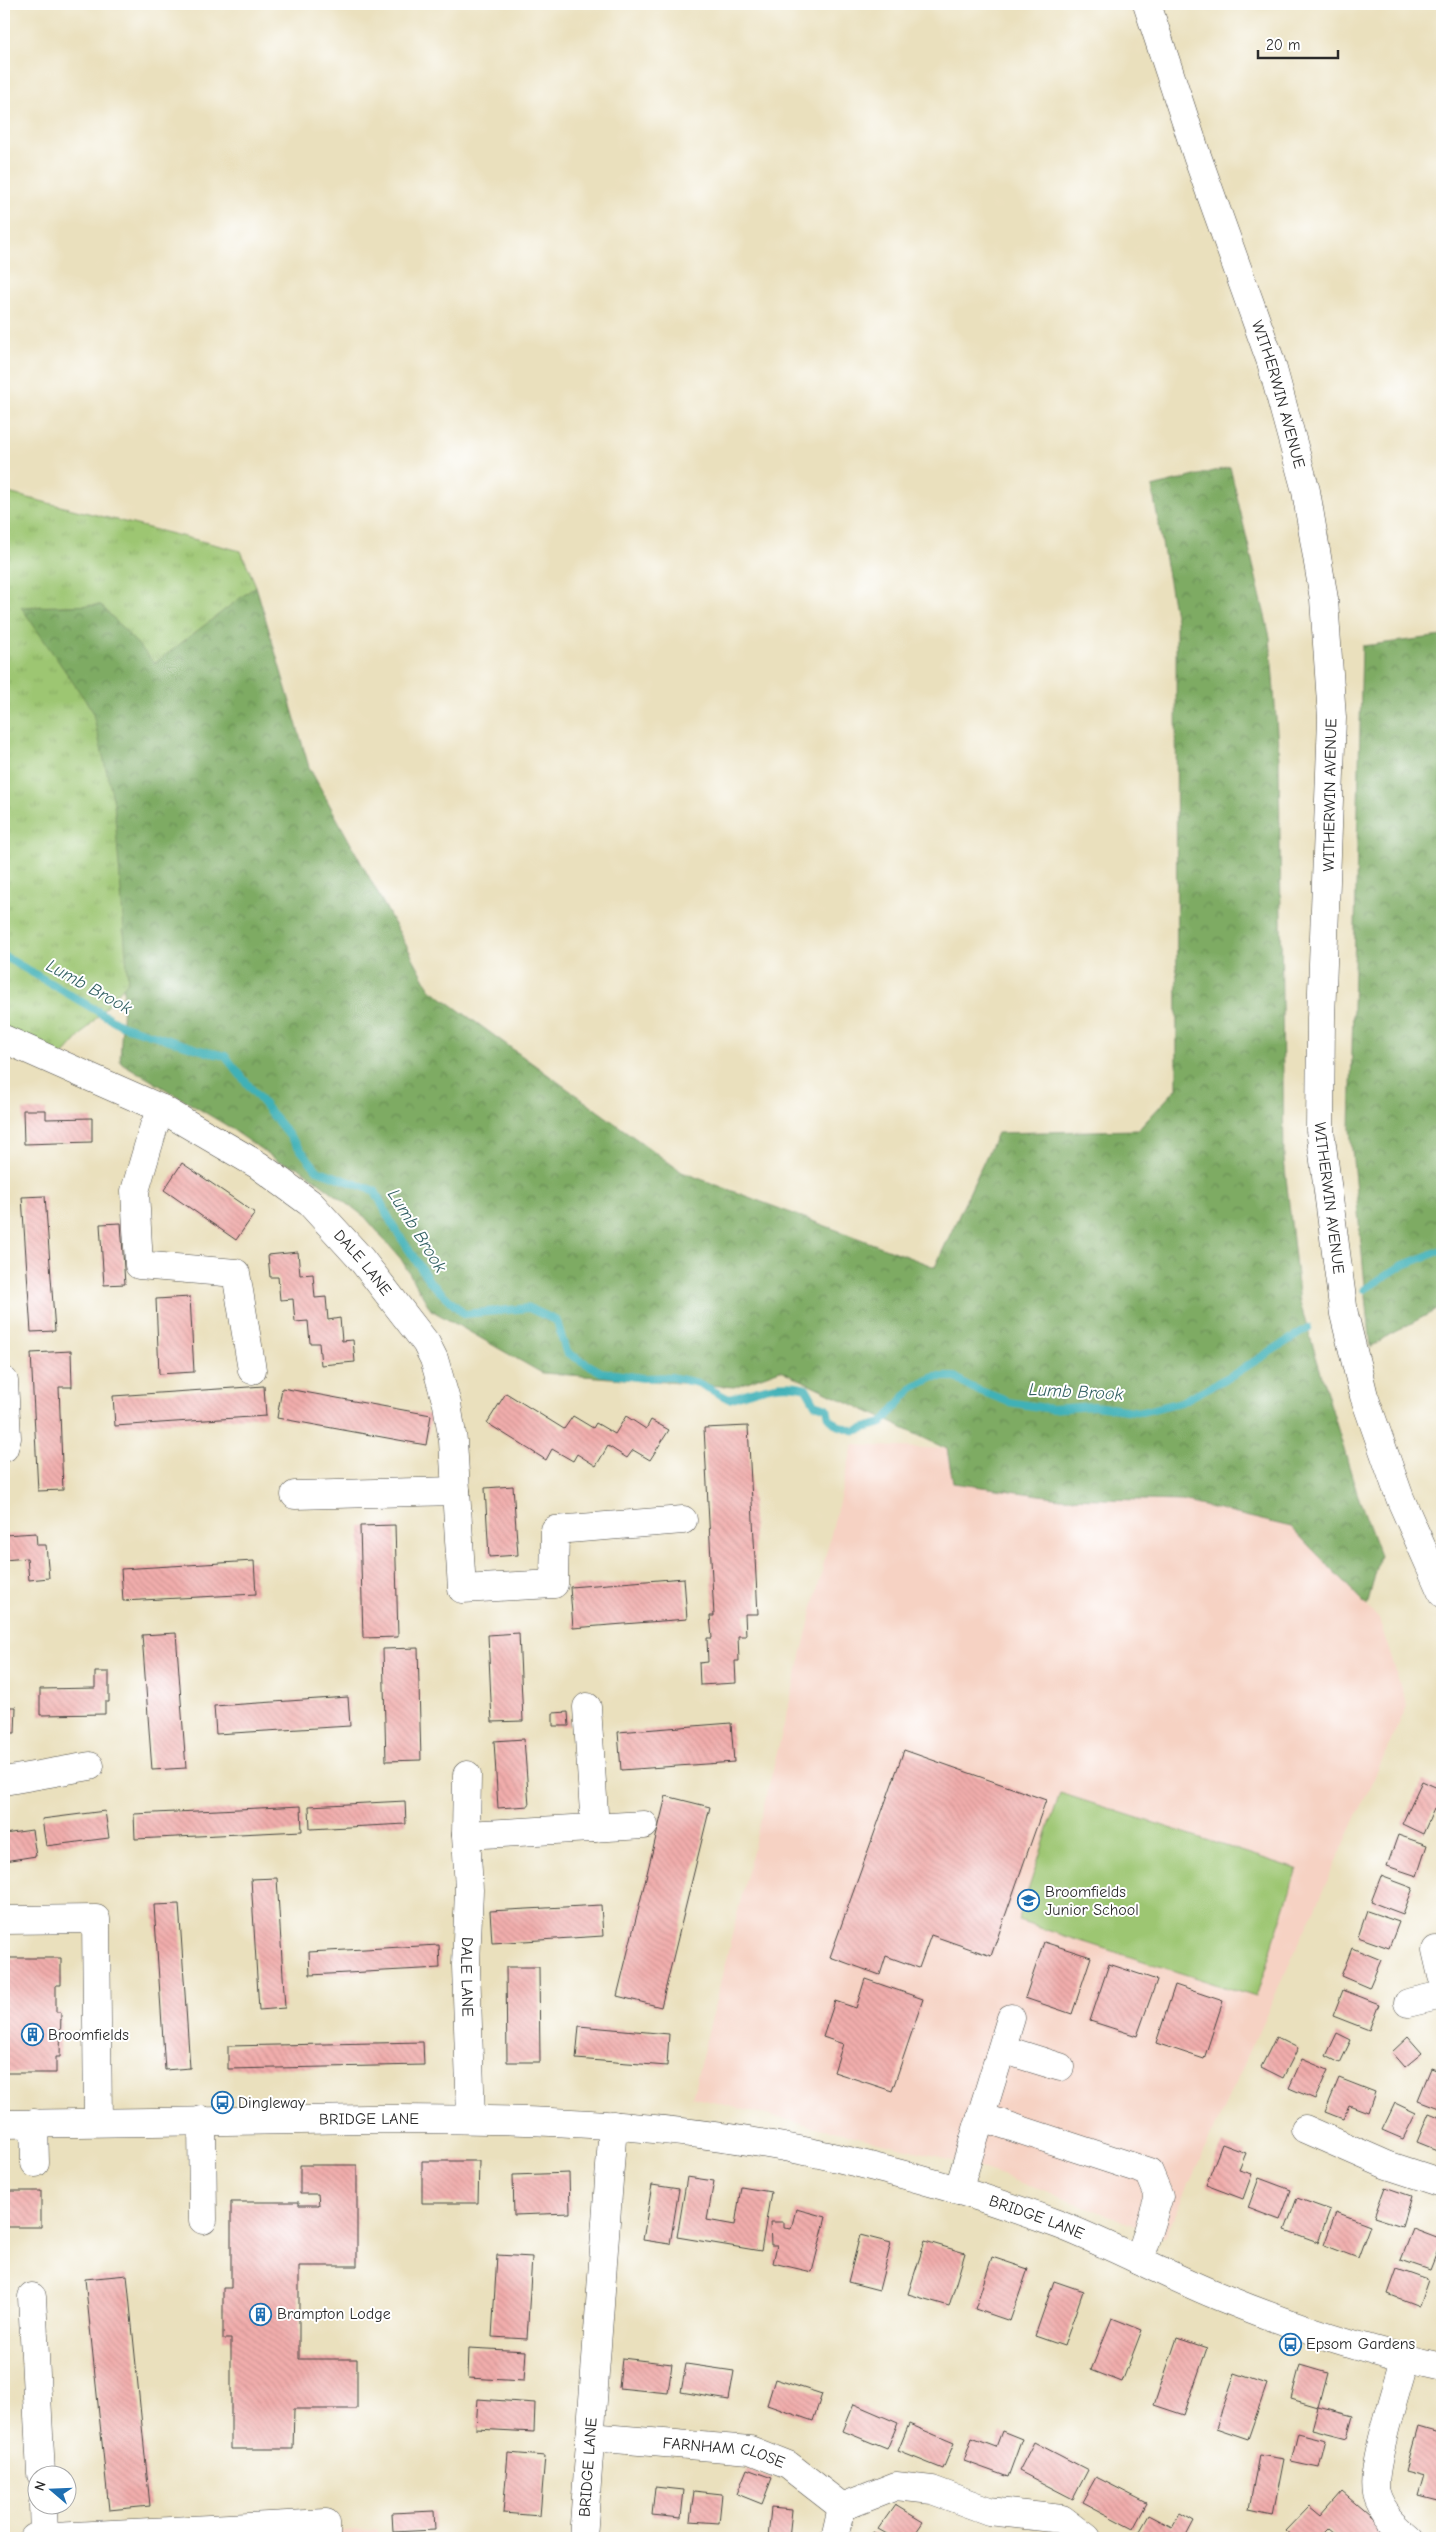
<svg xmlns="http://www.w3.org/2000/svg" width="1446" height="2542" viewBox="0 0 1446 2542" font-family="'Comic Neue',sans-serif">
  <defs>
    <pattern id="forest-crowns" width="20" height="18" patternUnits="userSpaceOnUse" patternTransform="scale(1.25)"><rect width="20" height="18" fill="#7eab64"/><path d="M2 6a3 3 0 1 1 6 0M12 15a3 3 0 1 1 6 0" fill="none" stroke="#678b53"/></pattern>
    <pattern id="park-tufts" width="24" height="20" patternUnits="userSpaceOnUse" patternTransform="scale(1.25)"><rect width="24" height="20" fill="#9dc672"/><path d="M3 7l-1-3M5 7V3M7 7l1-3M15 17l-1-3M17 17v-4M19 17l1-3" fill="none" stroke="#87aa63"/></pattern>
    <pattern id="building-back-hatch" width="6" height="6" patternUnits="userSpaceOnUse" patternTransform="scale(1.25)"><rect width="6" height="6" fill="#f1adac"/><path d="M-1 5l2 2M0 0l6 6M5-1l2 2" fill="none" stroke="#cf9594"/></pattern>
  </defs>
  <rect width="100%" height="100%" fill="#fff"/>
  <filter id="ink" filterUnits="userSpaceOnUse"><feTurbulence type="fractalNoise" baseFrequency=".02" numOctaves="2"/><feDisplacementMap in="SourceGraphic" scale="10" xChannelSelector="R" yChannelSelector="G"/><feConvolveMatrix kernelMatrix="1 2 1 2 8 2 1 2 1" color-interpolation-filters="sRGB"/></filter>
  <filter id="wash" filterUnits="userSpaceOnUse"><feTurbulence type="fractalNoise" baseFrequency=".0096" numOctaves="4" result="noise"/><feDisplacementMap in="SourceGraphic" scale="20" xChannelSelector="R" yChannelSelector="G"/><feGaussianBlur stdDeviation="1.12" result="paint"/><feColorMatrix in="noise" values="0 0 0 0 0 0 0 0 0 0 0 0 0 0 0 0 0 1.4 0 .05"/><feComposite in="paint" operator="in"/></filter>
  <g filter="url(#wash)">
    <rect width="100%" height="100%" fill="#eae0bd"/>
    <path fill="#f6d2c3" d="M 853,1445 L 948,1449 L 953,1483 L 1061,1498 L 1182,1501 L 1291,1527 L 1379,1619 L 1407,1706 L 1165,2237 L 1066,2199 L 965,2163 L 692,2097 Z
      M 379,2529 L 379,2538 L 215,2538 Z"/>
    <path fill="url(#forest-crowns)" stroke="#546b48" d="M 1230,467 L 1270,637 L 1279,759 L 1284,1159 L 1300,1303 L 1357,1493 L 1380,1555 L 1367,1606 L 1291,1527 L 1182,1501 L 1061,1498 L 953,1483 L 947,1449 L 780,1370 L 734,1387 L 542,1373 L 431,1310 L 401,1259 L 365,1217 L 300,1168 L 278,1161 L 226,1125 L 120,1062 L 124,979 L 21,607 L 101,605 L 155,662 L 256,586 L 309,767 L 430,989 L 682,1172 L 935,1267 L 997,1133 L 1138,1130 L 1177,1088 L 1176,621 L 1152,487 Z
      M 1442,636 L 1442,1307 L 1389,1335 L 1371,1348 L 1350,1129 L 1362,646 Z"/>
    <path fill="url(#park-tufts)" stroke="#64784e" d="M 4,492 L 241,551 L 256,586 L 155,663 L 101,605 L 21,607 L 92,710 L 114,803 L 128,982 L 57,1062 L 4,1039 Z"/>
    <path fill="#9dc672" stroke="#64784e" d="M 1060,1793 L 1297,1869 L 1256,1997 L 1018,1921 Z"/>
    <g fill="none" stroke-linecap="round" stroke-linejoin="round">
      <path stroke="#40b1b7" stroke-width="8" d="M 4,956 L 121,1025 L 204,1051 L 225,1056 L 317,1170 L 375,1191 L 392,1224 L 430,1282 L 464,1314 L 529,1308 L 557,1321 L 566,1352 L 601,1372 L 643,1378 L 671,1377 L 698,1383 L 729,1399 C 754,1391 781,1380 806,1388 L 815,1404 L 827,1408 L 829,1418 L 837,1425 L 855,1431 L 882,1423 L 912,1388 L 934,1377 L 955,1377 L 968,1386 L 1009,1402 L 1051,1409 L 1094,1406 L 1142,1412 L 1181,1402 L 1236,1373 L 1308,1328
        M 1365,1289 L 1401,1266 L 1442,1250"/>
    </g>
    <g id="blocks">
      <path fill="url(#building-back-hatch)" d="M 23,1110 L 46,1110 L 46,1119 L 92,1118 L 92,1142 L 24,1144 Z
        M 182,1163 L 255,1213 L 236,1240 L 164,1190 Z
        M 45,1196 L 55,1331 L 31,1332 L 22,1197 Z
        M 121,1223 L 125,1284 L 104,1285 L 100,1224 Z
        M 298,1252 L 300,1275 L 313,1274 L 315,1298 L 326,1297 L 328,1320 L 340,1318 L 342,1341 L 353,1340 L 355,1362 L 321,1365 L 319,1343 L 310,1343 L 308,1321 L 295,1322 L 293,1299 L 280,1300 L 278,1277 L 270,1277 L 268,1255 Z
        M 190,1297 L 194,1372 L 159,1374 L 156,1299 Z
        M 71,1351 L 72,1387 L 59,1387 L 63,1490 L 38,1491 L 31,1353 Z
        M 264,1386 L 266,1416 L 115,1426 L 113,1396 Z
        M 282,1388 L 431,1415 L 426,1445 L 277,1418 Z
        M 506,1393 L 564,1429 L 573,1416 L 593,1428 L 596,1423 L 615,1434 L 626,1416 L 646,1429 L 651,1420 L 669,1430 L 650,1460 L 633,1450 L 627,1458 L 608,1446 L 596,1466 L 577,1454 L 573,1461 L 552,1449 L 546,1460 L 487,1423 Z
        M 748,1426 L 758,1614 L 745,1614 L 746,1636 L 738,1636 L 739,1661 L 735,1661 L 736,1683 L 700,1685 L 699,1663 L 708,1662 L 707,1638 L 712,1638 L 710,1616 L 714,1616 L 704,1428 Z
        M 513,1486 L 518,1555 L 489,1557 L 485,1488 Z
        M 395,1525 L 398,1637 L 363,1638 L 360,1526 Z
        M 36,1533 L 37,1545 L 46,1545 L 49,1578 L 29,1580 L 27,1558 L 4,1560 L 4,1535 Z
        M 254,1561 L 256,1594 L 123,1601 L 121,1569 Z
        M 684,1578 L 687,1619 L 573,1628 L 570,1587 Z
        M 176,1633 L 186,1768 L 152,1770 L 142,1635 Z
        M 519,1633 L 523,1721 L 492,1722 L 488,1635 Z
        M 418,1648 L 421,1760 L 386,1761 L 383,1649 Z
        M 95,1672 L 109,1672 L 109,1702 L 105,1702 L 105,1714 L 40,1715 L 40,1689 L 95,1688 Z
        M 348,1697 L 350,1726 L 216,1734 L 214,1706 Z
        M 4,1707 L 16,1707 L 15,1733 L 4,1733 Z
        M 568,1712 L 569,1726 L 553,1726 L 553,1713 Z
        M 731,1723 L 734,1762 L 621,1770 L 618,1732 Z
        M 524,1739 L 529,1806 L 498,1808 L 494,1741 Z
        M 904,1750 L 1046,1800 L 991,1956 L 931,1935 L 919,1968 L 886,1956 L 880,1975 L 830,1957 Z
        M 1422,1781 L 1442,1790 L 1442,1812 L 1434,1809 L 1423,1834 L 1402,1824 Z
        M 666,1796 L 710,1807 L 661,2007 L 617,1996 Z
        M 405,1801 L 406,1824 L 310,1829 L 309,1806 Z
        M 301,1806 L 302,1831 L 135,1839 L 134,1814 Z
        M 105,1811 L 109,1838 L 46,1846 L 42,1819 Z
        M 32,1830 L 36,1856 L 4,1861 L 4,1834 Z
        M 1398,1835 L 1427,1845 L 1417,1876 L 1387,1866 Z
        M 1381,1876 L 1413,1888 L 1403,1914 L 1371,1902 Z
        M 277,1878 L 285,2008 L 259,2010 L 251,1879 Z
        M 179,1904 L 190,2068 L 165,2070 L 154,1905 Z
        M 601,1905 L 603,1936 L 492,1943 L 490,1911 Z
        M 1367,1911 L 1399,1922 L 1389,1948 L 1358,1937 Z
        M 1044,1942 L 1091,1957 L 1072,2014 L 1025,1998 Z
        M 439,1945 L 440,1968 L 310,1975 L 309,1952 Z
        M 1352,1948 L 1381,1960 L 1369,1988 L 1341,1976 Z
        M 6,1958 L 61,1958 L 61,1985 L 56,1985 L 56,2012 L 61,2012 L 60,2057 L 56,2057 L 56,2073 L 4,2073 L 4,1968 L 6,1968 Z
        M 1109,1964 L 1157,1980 L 1137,2036 L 1090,2021 Z
        M 506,1967 L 539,1967 L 540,2062 L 507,2062 Z
        M 865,1979 L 923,1999 L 892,2091 L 834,2072 L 843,2044 L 823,2037 L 835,2001 L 856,2008 Z
        M 1175,1985 L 1223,2001 L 1204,2059 L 1156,2043 Z
        M 1343,1990 L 1379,2004 L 1369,2030 L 1333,2016 Z
        M 579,2026 L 669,2034 L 667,2066 L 576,2059 Z
        M 1337,2033 L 1351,2040 L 1340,2063 L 1326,2056 Z
        M 1276,2037 L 1298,2048 L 1283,2078 L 1261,2067 Z
        M 1408,2037 L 1422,2053 L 1405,2067 L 1392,2052 Z
        M 423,2042 L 424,2065 L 228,2069 L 228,2046 Z
        M 1302,2059 L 1328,2070 L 1315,2099 L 1289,2088 Z
        M 1431,2068 L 1442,2072 L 1442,2099 L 1439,2108 L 1418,2100 Z
        M 1339,2078 L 1375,2092 L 1368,2112 L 1349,2105 L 1343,2119 L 1325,2112 Z
        M 1395,2103 L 1416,2113 L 1403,2139 L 1382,2130 Z
        M 1429,2113 L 1442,2118 L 1442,2152 L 1417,2142 Z
        M 1222,2144 L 1246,2153 L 1239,2170 L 1252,2174 L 1243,2199 L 1206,2185 Z
        M 422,2161 L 479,2161 L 478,2203 L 422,2203 Z
        M 300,2165 L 357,2165 L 357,2266 L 299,2266 L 299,2359 L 357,2359 L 357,2409 L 294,2409 L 293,2449 L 231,2449 L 231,2339 L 223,2339 L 223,2288 L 231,2288 L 231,2202 L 299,2202 L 299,2205 L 319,2205 L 318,2194 L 300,2194 Z
        M 569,2173 L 570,2213 L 514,2215 L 513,2175 Z
        M 687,2177 L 714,2181 L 707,2220 L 735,2225 L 741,2187 L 771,2192 L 761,2251 L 677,2237 Z
        M 1259,2178 L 1291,2190 L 1280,2220 L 1248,2208 Z
        M 652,2185 L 679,2189 L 670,2244 L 643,2240 Z
        M 1385,2187 L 1411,2196 L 1402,2226 L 1374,2217 Z
        M 4,2191 L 41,2191 L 41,2227 L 4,2227 Z
        M 1297,2198 L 1330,2210 L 1318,2242 L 1285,2230 Z
        M 796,2209 L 826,2217 L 812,2272 L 773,2263 L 777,2245 L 771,2245 L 770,2222 L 784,2222 L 784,2228 L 791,2229 Z
        M 1336,2212 L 1370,2225 L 1358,2258 L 1324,2245 Z
        M 1413,2229 L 1442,2240 L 1430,2270 L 1401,2260 Z
        M 860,2235 L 891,2243 L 879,2290 L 848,2282 Z
        M 925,2241 L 965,2253 L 949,2306 L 908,2294 Z
        M 497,2255 L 532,2257 L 527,2339 L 492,2337 Z
        M 992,2257 L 1028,2269 L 1010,2321 L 975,2309 Z
        M 1397,2269 L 1428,2280 L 1419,2306 L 1388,2294 Z
        M 127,2275 L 150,2506 L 109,2510 L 85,2279 Z
        M 1054,2281 L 1083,2291 L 1064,2346 L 1035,2336 Z
        M 1112,2318 L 1142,2330 L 1122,2382 L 1091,2370 Z
        M 1177,2338 L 1207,2348 L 1184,2415 L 1154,2405 Z
        M 469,2348 L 526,2351 L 524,2381 L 468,2378 Z
        M 622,2358 L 672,2364 L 668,2393 L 619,2388 Z
        M 686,2364 L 734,2371 L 729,2400 L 681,2392 Z
        M 1300,2365 L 1327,2373 L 1318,2407 L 1353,2416 L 1347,2438 L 1312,2429 L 1318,2407 L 1291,2399 Z
        M 1235,2373 L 1267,2384 L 1248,2439 L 1216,2428 Z
        M 775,2379 L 822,2394 L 813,2421 L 767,2405 Z
        M 478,2399 L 535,2403 L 534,2432 L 476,2429 Z
        M 854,2404 L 898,2423 L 887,2449 L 843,2431 Z
        M 909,2424 L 954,2443 L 943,2469 L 898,2451 Z
        M 1418,2427 L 1442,2434 L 1442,2502 L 1419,2496 L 1425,2475 L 1406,2470 Z
        M 1002,2431 L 1022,2439 L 1008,2477 L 964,2461 L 972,2438 L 996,2447 Z
        M 1298,2433 L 1326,2440 L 1319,2468 L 1291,2462 Z
        M 1034,2442 L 1088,2470 L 1073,2499 L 1019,2471 Z
        M 508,2453 L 545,2456 L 540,2516 L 503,2513 Z
        M 1259,2455 L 1284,2459 L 1273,2515 L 1249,2510 Z
        M 747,2469 L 772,2478 L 762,2504 L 737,2494 Z
        M 1096,2477 L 1147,2503 L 1133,2529 L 1082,2502 Z
        M 655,2487 L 684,2490 L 681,2518 L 652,2515 Z
        M 694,2491 L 722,2494 L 719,2523 L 690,2521 Z
        M 1342,2492 L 1396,2538 L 1338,2538 L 1327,2529 L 1318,2538 L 1293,2538 L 1285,2531 L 1309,2506 L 1321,2516 Z
        M 895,2505 L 923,2522 L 912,2538 L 894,2538 L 878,2529 Z
        M 771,2508 L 792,2510 L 789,2538 L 768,2538 Z
        M 434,2511 L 435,2530 L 393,2532 L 392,2513 Z
        M 1180,2513 L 1194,2521 L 1185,2538 L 1136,2538 L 1149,2515 L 1172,2527 Z
        M 873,2532 L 875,2533 L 883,2538 L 869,2538 Z"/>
    </g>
  </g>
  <g filter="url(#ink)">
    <use href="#blocks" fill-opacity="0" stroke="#484641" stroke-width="1"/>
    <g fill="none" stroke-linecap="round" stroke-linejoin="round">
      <defs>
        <g id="minor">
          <path id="s1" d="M 1147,4 L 1197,156 L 1271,362 L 1306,491 L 1324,599 L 1332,718 L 1321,1018 L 1320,1130 L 1344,1314 L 1364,1396 L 1400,1498 L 1442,1593"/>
          <path id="s2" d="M 4,1039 L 162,1109 L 258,1165 L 310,1203 L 361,1259 L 426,1343 L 434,1359 L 447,1404 L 453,1441 L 462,1589 L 554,1584 L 555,1530 L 683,1520"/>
          <path d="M 162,1109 L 154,1126 L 135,1191 L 139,1265 L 236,1273 L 252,1370"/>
          <path d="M 4,1381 L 7,1438 L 4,1448"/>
          <path d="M 295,1495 L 456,1491"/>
          <path d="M 587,1707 L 595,1828"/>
          <path id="s3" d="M 467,1775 L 466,1835 L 469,1890 L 466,1965 L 471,2119"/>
          <path d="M 4,1781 L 90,1766"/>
          <path d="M 466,1835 L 644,1825"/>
          <path d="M 4,1920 L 96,1919 L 98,2122"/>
          <path d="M 1436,1950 L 1442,1976"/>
          <path d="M 1408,2003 L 1442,1995"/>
          <path d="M 1002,2049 L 1060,2067"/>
          <path d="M 981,2117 L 1149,2172 L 1159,2196 L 1139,2260"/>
          <path d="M 202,2120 L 203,2220"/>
          <path d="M 34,2123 L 35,2163"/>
          <path id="s4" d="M 4,2124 C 125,2123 246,2120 368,2119 C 533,2118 701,2123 862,2164 C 928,2180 996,2201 1060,2225 C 1116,2247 1168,2276 1223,2298 C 1294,2327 1367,2351 1442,2367"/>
          <path d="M 1305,2129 L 1387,2165 L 1442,2183"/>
          <path d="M 958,2191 L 1011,2018"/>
          <path d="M 32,2297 L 41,2474"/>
          <path d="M 1405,2359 C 1398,2387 1370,2469 1376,2493 C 1381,2512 1397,2526 1411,2538"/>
          <path id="s5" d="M 590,2437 L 750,2450 L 788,2465 L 842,2507 L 896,2486 L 932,2490 L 989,2511 L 1062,2519 L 1087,2538"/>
          <path d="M 43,2504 L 44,2538"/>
          <path d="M 34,2538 L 326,2523 L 326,2538"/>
          <path id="s6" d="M 583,2538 L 613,2125"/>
          <path d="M 835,2538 L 842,2507"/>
        </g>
      </defs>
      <use href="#minor" stroke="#484641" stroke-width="29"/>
      <use href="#minor" stroke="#fff" stroke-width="28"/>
    </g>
  </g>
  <defs>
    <symbol id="school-ring" viewBox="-11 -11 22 22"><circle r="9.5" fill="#fff" stroke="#1f6fb2" stroke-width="1.5"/><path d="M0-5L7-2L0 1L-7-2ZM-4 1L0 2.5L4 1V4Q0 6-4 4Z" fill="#1f6fb2"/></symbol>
    <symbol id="building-ring" viewBox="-11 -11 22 22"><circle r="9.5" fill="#fff" stroke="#1f6fb2" stroke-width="1.5"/><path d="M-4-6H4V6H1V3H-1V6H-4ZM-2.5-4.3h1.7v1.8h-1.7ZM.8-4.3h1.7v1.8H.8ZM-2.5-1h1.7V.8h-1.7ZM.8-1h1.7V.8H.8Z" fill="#1f6fb2"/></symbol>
    <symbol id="bus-ring" viewBox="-11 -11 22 22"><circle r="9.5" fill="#fff" stroke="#1f6fb2" stroke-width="1.5"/><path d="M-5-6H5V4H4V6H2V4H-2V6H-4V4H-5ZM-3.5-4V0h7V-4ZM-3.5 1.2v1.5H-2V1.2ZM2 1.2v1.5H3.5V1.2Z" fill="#1f6fb2"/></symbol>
  </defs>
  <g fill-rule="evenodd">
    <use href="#school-ring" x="1016" y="1888" width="25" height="25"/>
    <use href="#building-ring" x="20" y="2022" width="25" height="25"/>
    <use href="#bus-ring" x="210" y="2090" width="25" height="25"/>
    <use href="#building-ring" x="248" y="2302" width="25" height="25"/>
    <use href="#bus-ring" x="1278" y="2332" width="25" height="25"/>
  </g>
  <g text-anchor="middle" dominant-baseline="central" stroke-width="4" stroke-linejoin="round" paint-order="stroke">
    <g font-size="16" fill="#2b2b2b" stroke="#fff">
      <text stroke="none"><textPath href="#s1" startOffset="412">WITHERWIN AVENUE</textPath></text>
      <text transform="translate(1330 795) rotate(-89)">WITHERWIN AVENUE</text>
      <text stroke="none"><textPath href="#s1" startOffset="1222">WITHERWIN AVENUE</textPath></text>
      <text stroke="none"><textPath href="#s2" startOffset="428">DALE LANE</textPath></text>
      <text stroke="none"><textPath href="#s3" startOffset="202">DALE LANE</textPath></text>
      <text stroke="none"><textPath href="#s4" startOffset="365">BRIDGE LANE</textPath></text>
      <text stroke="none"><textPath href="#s4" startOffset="1044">BRIDGE LANE</textPath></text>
      <text stroke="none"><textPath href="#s5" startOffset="135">FARNHAM CLOSE</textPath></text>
      <text stroke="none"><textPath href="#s6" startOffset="71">BRIDGE LANE</textPath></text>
    </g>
    <g font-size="16" fill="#2b2b2b" stroke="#fff" text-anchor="start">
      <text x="1045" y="1892">Broomfields<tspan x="1045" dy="18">Junior School</tspan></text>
      <text x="48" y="2035">Broomfields</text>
      <text x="238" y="2103">Dingleway</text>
      <text x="277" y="2314">Brampton Lodge</text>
      <text x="1306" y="2344">Epsom Gardens</text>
    </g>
    <g font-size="18" font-style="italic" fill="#336163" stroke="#fff">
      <text transform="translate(89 987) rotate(29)">Lumb Brook</text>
      <text transform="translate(417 1231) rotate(58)">Lumb Brook</text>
      <text transform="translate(1076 1392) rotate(3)">Lumb Brook</text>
    </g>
  </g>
  <rect width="1446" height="2542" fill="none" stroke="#fff" stroke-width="20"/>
  <g transform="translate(52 2490) rotate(289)"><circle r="24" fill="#ffffff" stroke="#aaaaaa"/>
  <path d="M0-4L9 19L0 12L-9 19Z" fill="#1f6fb2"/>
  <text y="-8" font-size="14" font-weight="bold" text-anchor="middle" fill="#2b2b2b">N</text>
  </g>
  <path d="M1258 50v8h80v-8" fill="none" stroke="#2b2b2b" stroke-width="2.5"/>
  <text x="1266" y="50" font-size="15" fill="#2b2b2b" stroke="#ffffff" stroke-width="4" paint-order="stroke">20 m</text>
</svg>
